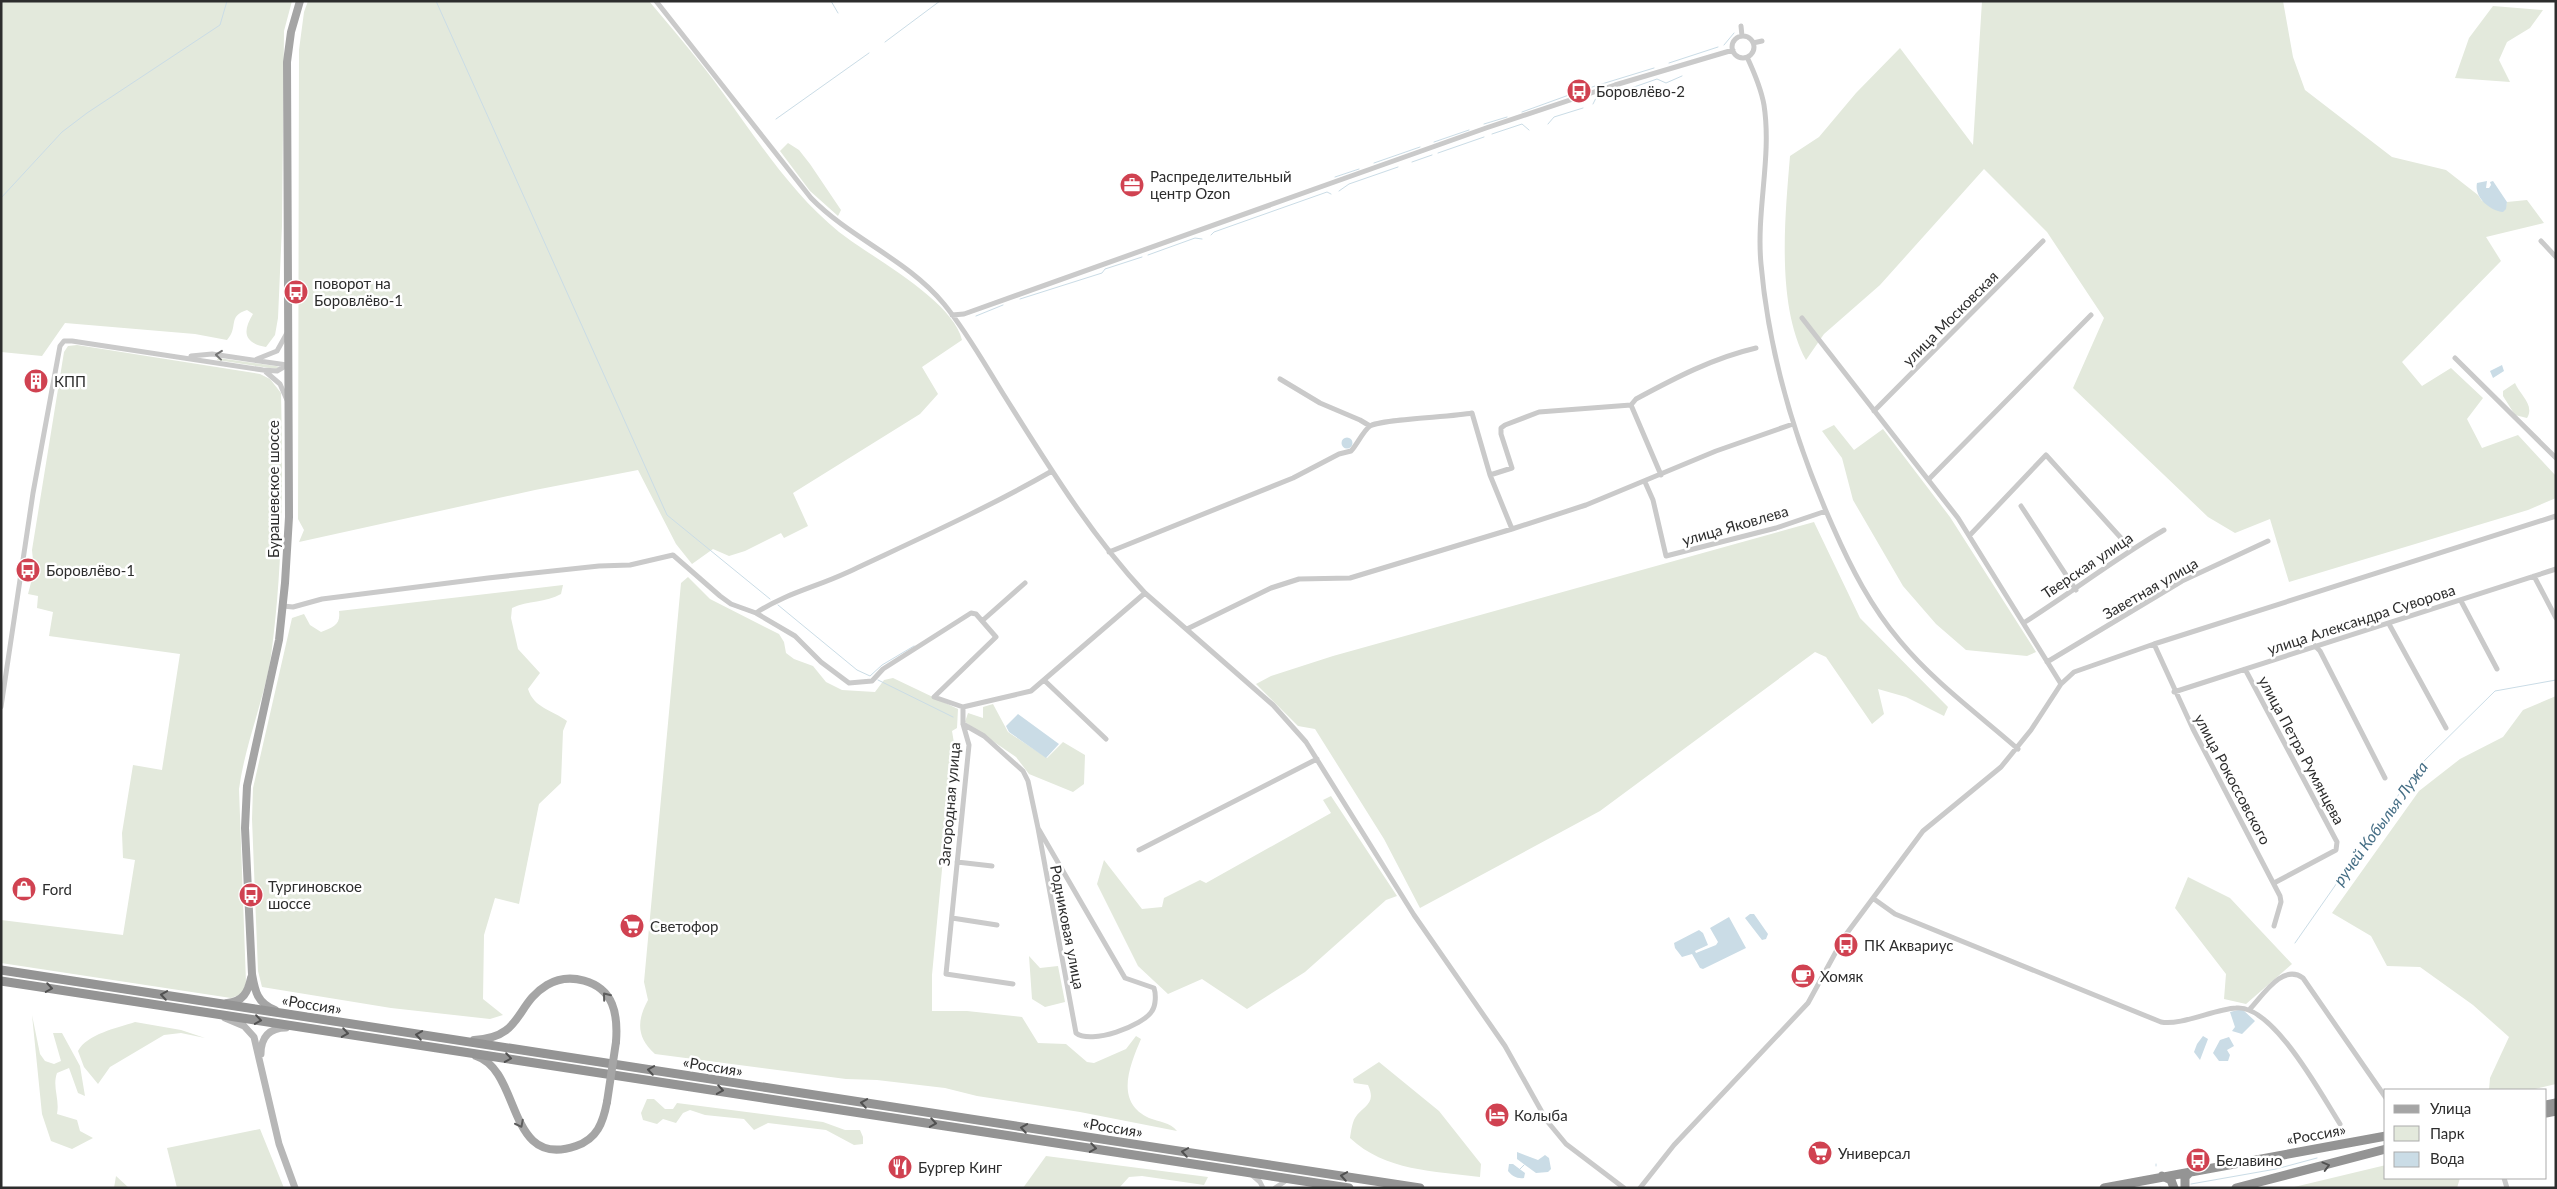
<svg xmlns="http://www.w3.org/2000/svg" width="2557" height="1189" font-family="Lato,sans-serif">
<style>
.green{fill:#e3e9dc}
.water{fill:#cadce6}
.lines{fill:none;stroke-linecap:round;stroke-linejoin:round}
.stream{stroke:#cadce6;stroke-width:1}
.street{stroke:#cacaca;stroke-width:5}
.secondary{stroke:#b7b7b7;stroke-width:7}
.primary{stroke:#a5a5a5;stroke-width:8}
.highway{stroke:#949494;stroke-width:9}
.primary-bridge{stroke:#a5a5a5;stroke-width:8}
.oneway{stroke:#747474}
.oneway2{stroke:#515151}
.oneway3{stroke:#5d5d5d}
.labels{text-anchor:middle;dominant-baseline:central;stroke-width:5;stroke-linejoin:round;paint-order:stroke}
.poi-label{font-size:15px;fill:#2d2d2d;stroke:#fff;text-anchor:start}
.street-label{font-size:15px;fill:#2d2d2d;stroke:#fff}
.water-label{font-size:16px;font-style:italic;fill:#456e85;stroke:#fff}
</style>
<rect width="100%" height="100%" fill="#fff"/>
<path class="green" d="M1,1H292L284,31L282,226L278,318L275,335L266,347C244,343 242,332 253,314L247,310C227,316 239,327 227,340L195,334L65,323L42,356L1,352Z
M308,1H649C674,31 700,61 723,93C758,141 792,194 839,232C871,257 953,300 962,340L922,367L938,394L920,414L793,493L808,526L784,538L781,533L745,551L729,556L713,549L692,564L676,544L638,470L535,490L299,542L304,530L298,519L299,50L304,12Z
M1982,1H2283L2293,57L2305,90L2392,157L2446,170L2478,195L2482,201L2506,206L2507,202L2527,200L2544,223L2486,237L2501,261L2402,362L2422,386L2451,368L2483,398L2467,419L2482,448L2518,435L2556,476V498L2528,510L2289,582L2270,519L2235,533L2208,517L2073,388L2104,318L2047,232L1984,169L1880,285L1824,334L1806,360C1776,305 1785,217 1790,156L1819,137L1856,93L1900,48L1973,145Z
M2493,6L2543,10L2530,28L2507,42L2499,60L2510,82L2455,78L2469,38Z
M788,143L799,150L810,164L841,210L838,216L810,191L780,151Z
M77,345L260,374L270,379L281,393C283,483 283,567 271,656C264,701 245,744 239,789L246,983L242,994L231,998L1,963V920L123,935L135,860L123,858L122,833L133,765L162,770L180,654L49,636L53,612L37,608L38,596L28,594L34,571L32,550L64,352L68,346Z
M218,358L276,366L279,367L276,369L217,360Z
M2515,383C2520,395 2535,405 2527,418L2515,415L2503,396V391Z
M1834,425L1854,450L1883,429L1950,517L2036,652L2027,656L1966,650L1936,624L1903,586L1853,500L1842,458L1822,431Z
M1814,522L1860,618L1948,707L1944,716L1906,697L1878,689L1884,714L1872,724L1826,657L1815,652L1600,811L1420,908L1384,839L1315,729L1298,726L1256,684L1271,676L1333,656Z
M688,577L710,599L779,634L784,642L786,653L794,659L813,666L826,682L842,690L875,692L884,680L893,678L958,709L957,728L952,731L954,743L932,975V1011H967L1022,1017L1038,1043L1066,1044L1087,1062L1094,1063L1126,1049L1136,1036L1141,1039C1130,1065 1114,1102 1149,1118C1159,1122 1170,1122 1177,1131L1080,1112L977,1096L945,1088L877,1080L846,1079L655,1054C636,1037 637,1020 648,1000L644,982L681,583Z
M563,585L561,594C546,603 528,600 512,608L511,618L518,649L540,673L528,689C534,708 552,710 567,721L563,731L561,783L539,804L519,904L495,898L484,935L483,999L503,1015L490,1019L391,1008L262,987L258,971L252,819L253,788L292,618L304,614L310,625L321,632C333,627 341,625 339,611Z
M2556,696V1084L2531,1090H2489L2490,1078L2509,1037L2473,1005L2420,967L2387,966L2371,936L2332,913L2419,791L2460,759L2503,737L2523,710Z
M993,704L1008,732L1047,758L1063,742L1085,755L1084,784L1073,792L1029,774L1016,757L965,722L968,713L983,718V707Z
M1331,796L1397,896L1386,900L1305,972L1247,1009L1202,979L1168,994L1138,966L1097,884L1104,860L1142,909L1162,907L1164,898L1200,880L1206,883L1331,813L1323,800Z
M2188,877L2230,898L2292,964L2246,1004L2224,999L2226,974L2175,908Z
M1029,956L1040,968L1058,966L1065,1002L1045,1007L1032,999Z
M32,1015L40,1054L45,1061L54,1064L61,1061L53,1033H62L80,1066L85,1096L78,1093L69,1068L57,1073C52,1087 60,1099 57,1114L77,1120L80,1131L93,1138L72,1149L51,1141L42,1114Z
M135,1022L181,1030L205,1038L181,1033L164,1035L110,1067L98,1084L84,1067L78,1051C87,1034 117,1028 135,1022Z
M1379,1062L1439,1111L1481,1164L1480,1177C1434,1171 1385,1171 1350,1138C1351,1132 1352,1123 1355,1118C1363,1105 1377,1105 1368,1085L1354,1083L1353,1079Z
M647,1099H654L665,1109H673L677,1103L823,1122L845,1130H860L863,1137V1144L854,1145L826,1130L768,1123L754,1130L744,1119L705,1115L690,1110L683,1113L676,1123L663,1119L657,1124L643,1120L641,1113Z
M260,1129L284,1188H177L167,1148Z
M1046,1156L1208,1177L1204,1185L1142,1176L1129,1177L1119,1188H1023Z
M2386,1165V1178H2460L2457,1188H2290Z
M116,1176L129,1188H114Z"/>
<path class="water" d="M2487,181L2486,188H2489L2491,185L2490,182L2493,181L2507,202L2506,209L2503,212C2489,210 2474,197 2477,183Z
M2502,365L2504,371L2493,378L2490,371Z
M1341.5 443a5.5 5.5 0 1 1 11 0a5.5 5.5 0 1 1-11 0Z
M1018,714L1059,744L1046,758L1009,732L1006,726Z
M1750,914H1754L1768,934L1766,939L1762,940L1745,918Z
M1729,917L1746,948L1703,969L1700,968L1692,954L1682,957L1675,948L1674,943L1699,930L1703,933L1708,945L1695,951L1696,953L1716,945L1718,942L1710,928Z
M2242,1009L2255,1021L2242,1034L2232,1031L2235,1027L2230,1012Z
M2203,1036L2208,1039L2200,1060L2194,1052L2197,1044Z
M2229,1037L2234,1046L2227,1050L2230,1055L2228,1061H2219L2213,1053L2220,1040Z
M1517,1152L1538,1160L1545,1155L1549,1158L1551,1169L1548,1172L1536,1173L1517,1159Z
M1509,1164H1513L1525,1173L1524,1178C1517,1179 1512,1176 1508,1171Z"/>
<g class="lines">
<path class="stream" d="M436,1L667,515L770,599
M831,1L838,13
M885,42L940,1
M1724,45L1734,33
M1669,63L1718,47
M1592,87L1654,68
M1593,104L1597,96L1611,95L1657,79L1666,83L1682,76
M1522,112L1569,95
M776,119L869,53
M1484,124L1507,117
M1548,124L1554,117L1583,108
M1492,134L1522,124L1529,130
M1434,142L1469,130
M1438,153L1484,137
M1412,162L1432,155
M1374,163L1420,147
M1335,177L1359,169
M1339,191L1349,184L1398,167
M1,198L62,132L87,113L220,25L227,1
M1211,235L1214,232L1327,192L1331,194
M1148,255L1195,238L1202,239
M1020,299L1102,273L1105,269L1142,257
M976,316L1003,305
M778,605L857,670L870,676L882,665L914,646
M878,680L953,717
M2295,943L2418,767L2495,691L2556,680
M2156,1164V1166
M1520,1169L1524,1165
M2191,1184L2276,1169L2317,1158
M2160,1187V1188"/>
<path class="street" d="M656,1L811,198C851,239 908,260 944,304C966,331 984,363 1002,392C1046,462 1089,533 1145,593L1273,705L1306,742L1414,915L1505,1046L1547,1121L1566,1144L1624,1188
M1741,26L1742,36
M1732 47a11 11 0 1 1 22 0a11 11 0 1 1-22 0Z
M1753,43L1762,41
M1747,57C1754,72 1761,88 1764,105C1772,157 1756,211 1761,264C1769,355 1796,444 1833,527C1851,568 1871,607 1900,641C1934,682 1978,714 2018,749
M2541,241L2556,257
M952,315L964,314L1486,128L1615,85L1733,50
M1802,318L1958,518L2061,684
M191,356L212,354L287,365
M2455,358L2556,458
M257,359L277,351L287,333
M266,372L280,384L287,400
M1280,379L1320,403L1360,420L1370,426
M1631,405L1661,475
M1874,411L2043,241
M1490,475L1512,468L1501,434V428L1505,425L1539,412L1631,405L1636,399C1675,378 1713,358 1756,348
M1929,479L2091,315
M1645,482L1653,500L1666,556L1776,528L1826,511
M2021,506L2076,590
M1970,535L2046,455L2131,549
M1109,552L1293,478L1339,454L1351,451C1357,445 1363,431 1370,426C1380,419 1453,417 1472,413L1490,475L1512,529L1586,505L1716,451L1793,424
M2534,576L2556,618
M2461,601L2497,669
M283,606L293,607L322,599L488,578L599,566L630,565L673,555L720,596L731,604L756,613C784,594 816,587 846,573C916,540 986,509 1052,471
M756,613L795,636L821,662L849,683L872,681L883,669L971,613L976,614L996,637L934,697L963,707
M982,621L1025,583
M2025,622C2072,592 2116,558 2164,530
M2389,624L2446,728
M1187,629L1271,588L1299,579L1350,578L1512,529
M2154,644L2193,729L2280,896L2281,902L2274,926
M2315,646L2320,651L2385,778
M2047,662L2182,581L2268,541
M2245,669L2337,842L2336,850L2274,883
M1045,681L1106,739
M2174,692L2556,569
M1,707L33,493L60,346L64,341H72L263,370L277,371L287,365
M963,724L984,736L1023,771L1028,781L1038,828L1125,978L1154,988C1156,994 1156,1005 1152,1011C1143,1026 1091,1045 1076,1033L1038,828
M1139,850L1317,759
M957,862L992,866
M1874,899L1895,914L2161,1022C2180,1026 2215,1009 2236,1008C2273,1004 2322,1096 2340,1124
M952,918L997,925
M1013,984L946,974L969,745L963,724V707L1031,691L1145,593
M2250,1009C2263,995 2283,963 2303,978L2386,1098
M1252,1175L1260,1182L1263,1188
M2504,1178L2507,1188
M1275,1188L1287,1180
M1640,1188L1674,1145L1808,1003L1844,937L1923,831L2001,767L2031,730L2061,684L2074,672L2154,644L2556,516"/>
<path class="secondary" d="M225,1018L244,1026L254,1037L279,1144L295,1188
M261,1054C261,1037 269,1028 286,1028"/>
<path class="primary" d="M227,1003C243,1002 248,992 251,978
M275,1010C257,1003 255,991 252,974L245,828L247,786L279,640L285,583L289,517L287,62L291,32L300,1
M474,1040C523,1038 515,1004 547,985C569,972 602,980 612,1004C617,1016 617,1029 616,1042
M476,1056C522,1071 506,1170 576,1146C597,1139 603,1123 607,1102"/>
<path class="highway" d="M1,970L1420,1188
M1,981L1349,1188
M2546,1105L2556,1103
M2546,1113L2556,1111
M2162,1176L2171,1180L2174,1188
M2104,1188L2386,1136
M2185,1188V1177L2191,1171
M2236,1188L2386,1149"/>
<path class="primary-bridge" d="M607,1102L616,1042"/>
</g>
<defs><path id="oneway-chevron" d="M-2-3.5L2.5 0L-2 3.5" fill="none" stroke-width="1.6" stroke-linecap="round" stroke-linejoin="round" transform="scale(1.25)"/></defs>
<use class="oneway" href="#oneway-chevron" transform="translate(219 355) rotate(-174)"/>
<g class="oneway2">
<use href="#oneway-chevron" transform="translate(49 988) rotate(9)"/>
<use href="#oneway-chevron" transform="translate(164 995) rotate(-171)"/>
<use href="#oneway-chevron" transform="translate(258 1020) rotate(8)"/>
<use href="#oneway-chevron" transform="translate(345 1033) rotate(9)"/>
<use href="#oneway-chevron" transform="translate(419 1035) rotate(-171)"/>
<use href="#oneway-chevron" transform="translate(508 1058) rotate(9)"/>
<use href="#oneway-chevron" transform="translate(651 1070) rotate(-171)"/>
<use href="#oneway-chevron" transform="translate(720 1090) rotate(9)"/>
<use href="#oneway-chevron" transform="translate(864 1103) rotate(-171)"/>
<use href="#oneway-chevron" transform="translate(933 1123) rotate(9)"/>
<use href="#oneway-chevron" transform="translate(1024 1128) rotate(-171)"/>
<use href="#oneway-chevron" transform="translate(1093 1148) rotate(9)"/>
<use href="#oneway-chevron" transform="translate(1185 1152) rotate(-171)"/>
<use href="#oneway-chevron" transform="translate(2326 1166) rotate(-15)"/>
<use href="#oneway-chevron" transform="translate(1344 1176) rotate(-171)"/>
</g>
<g class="oneway3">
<use href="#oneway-chevron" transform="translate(606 996) rotate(-129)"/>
<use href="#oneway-chevron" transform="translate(520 1124) rotate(63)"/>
</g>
<defs>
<symbol id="bus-disc" viewBox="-11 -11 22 22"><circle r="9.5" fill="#d04251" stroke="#fff"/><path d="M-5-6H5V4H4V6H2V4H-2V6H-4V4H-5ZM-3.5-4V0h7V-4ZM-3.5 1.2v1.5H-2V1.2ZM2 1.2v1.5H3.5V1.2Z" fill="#fff"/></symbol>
<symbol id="office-disc" viewBox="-11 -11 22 22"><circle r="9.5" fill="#d04251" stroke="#fff"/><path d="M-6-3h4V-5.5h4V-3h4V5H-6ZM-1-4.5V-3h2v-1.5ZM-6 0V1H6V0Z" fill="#fff"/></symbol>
<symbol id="building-disc" viewBox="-11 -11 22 22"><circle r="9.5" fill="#d04251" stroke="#fff"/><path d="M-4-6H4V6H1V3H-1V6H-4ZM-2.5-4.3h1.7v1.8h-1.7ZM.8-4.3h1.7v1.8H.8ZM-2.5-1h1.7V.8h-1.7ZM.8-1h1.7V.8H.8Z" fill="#fff"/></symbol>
<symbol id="shop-disc" viewBox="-11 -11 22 22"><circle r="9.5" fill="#d04251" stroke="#fff"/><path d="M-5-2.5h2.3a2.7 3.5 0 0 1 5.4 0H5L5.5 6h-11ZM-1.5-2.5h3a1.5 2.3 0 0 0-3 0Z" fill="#fff"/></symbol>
<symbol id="supermarket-disc" viewBox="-11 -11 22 22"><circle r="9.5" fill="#d04251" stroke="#fff"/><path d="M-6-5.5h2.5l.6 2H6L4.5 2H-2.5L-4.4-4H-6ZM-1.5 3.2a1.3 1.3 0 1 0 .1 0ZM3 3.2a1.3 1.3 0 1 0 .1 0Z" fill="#fff"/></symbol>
<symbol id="cafe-disc" viewBox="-11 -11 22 22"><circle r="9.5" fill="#d04251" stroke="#fff"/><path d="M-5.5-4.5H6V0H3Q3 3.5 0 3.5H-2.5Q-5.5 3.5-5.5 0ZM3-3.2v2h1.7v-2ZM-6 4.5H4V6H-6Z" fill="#fff"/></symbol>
<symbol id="hotel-disc" viewBox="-11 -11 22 22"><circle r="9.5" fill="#d04251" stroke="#fff"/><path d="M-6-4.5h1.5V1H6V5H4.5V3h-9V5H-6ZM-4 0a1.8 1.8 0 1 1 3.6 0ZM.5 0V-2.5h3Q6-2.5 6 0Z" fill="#fff"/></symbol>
<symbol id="restaurant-disc" viewBox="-11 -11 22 22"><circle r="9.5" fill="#d04251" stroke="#fff"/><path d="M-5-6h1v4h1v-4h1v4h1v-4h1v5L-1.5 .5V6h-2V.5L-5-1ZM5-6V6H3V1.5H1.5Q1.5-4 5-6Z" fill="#fff"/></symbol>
</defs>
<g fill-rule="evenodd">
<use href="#bus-disc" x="1565" y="77" width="28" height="28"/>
<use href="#office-disc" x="1118" y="171" width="28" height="28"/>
<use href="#bus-disc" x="282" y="278" width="28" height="28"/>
<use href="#building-disc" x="22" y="367" width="28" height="28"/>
<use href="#bus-disc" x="14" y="556" width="28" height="28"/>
<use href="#shop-disc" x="10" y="875" width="28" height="28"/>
<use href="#bus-disc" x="237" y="881" width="28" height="28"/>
<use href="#supermarket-disc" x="618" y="912" width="28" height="28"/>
<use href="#bus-disc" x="1832" y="931" width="28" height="28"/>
<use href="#cafe-disc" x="1789" y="962" width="28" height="28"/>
<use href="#hotel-disc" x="1483" y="1101" width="28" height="28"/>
<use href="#supermarket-disc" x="1806" y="1139" width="28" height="28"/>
<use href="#bus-disc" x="2184" y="1146" width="28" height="28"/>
<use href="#restaurant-disc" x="886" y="1153" width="28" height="28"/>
</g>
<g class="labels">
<g class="poi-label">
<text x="1596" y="91">Боровлёво-2</text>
<text x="1150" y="176">Распределительный<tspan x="1150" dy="17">центр Ozon</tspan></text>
<text x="314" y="283">поворот на<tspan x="314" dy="17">Боровлёво-1</tspan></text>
<text x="54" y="381">КПП</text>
<text x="46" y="570">Боровлёво-1</text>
<text x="268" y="886">Тургиновское<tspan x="268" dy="17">шоссе</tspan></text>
<text x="42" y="889">Ford</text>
<text x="650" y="926">Светофор</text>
<text x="1864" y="945">ПК Аквариус</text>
<text x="1820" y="976">Хомяк</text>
<text x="1514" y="1115">Колыба</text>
<text x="1838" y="1153">Универсал</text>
<text x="2216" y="1160">Белавино</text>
<text x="918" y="1167">Бургер Кинг</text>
</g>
<g class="street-label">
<text transform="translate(1950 318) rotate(-45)">улица Московская</text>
<text transform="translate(273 489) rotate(-90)">Бурашевское шоссе</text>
<text transform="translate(1735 525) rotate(-16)">улица Яковлева</text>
<text transform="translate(2087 565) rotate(-34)">Тверская улица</text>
<text transform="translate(2150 588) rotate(-30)">Заветная улица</text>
<text transform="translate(2361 619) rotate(-18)">улица Александра Суворова</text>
<text transform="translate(2302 750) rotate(62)">улица Петра Румянцева</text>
<text transform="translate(2233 779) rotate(62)">улица Рокоссовского</text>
<text transform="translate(949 804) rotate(-85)">Загородная улица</text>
<text transform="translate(1068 927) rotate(79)">Родниковая улица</text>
<text transform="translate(312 1004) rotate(9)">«Россия»</text>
<text transform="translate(713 1066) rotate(9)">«Россия»</text>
<text transform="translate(1113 1127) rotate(9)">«Россия»</text>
<text transform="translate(2316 1134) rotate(-10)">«Россия»</text>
</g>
<g class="water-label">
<text transform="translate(2380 823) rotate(-54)">ручей Кобылья Лужа</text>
</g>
</g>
<rect width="2557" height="1189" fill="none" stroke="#2d2d2d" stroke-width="5"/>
<rect x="2384" y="1089" width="162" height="90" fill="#ffffff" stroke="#ababab"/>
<rect x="2394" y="1105" width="25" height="8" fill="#a5a5a5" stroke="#ababab"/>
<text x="2430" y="1114" font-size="15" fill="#2d2d2d">Улица</text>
<rect x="2394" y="1126" width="25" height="15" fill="#e3e9dc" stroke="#ababab"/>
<text x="2430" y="1139" font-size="15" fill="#2d2d2d">Парк</text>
<rect x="2394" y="1152" width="25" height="15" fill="#cadce6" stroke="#ababab"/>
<text x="2430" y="1164" font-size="15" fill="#2d2d2d">Вода</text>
</svg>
